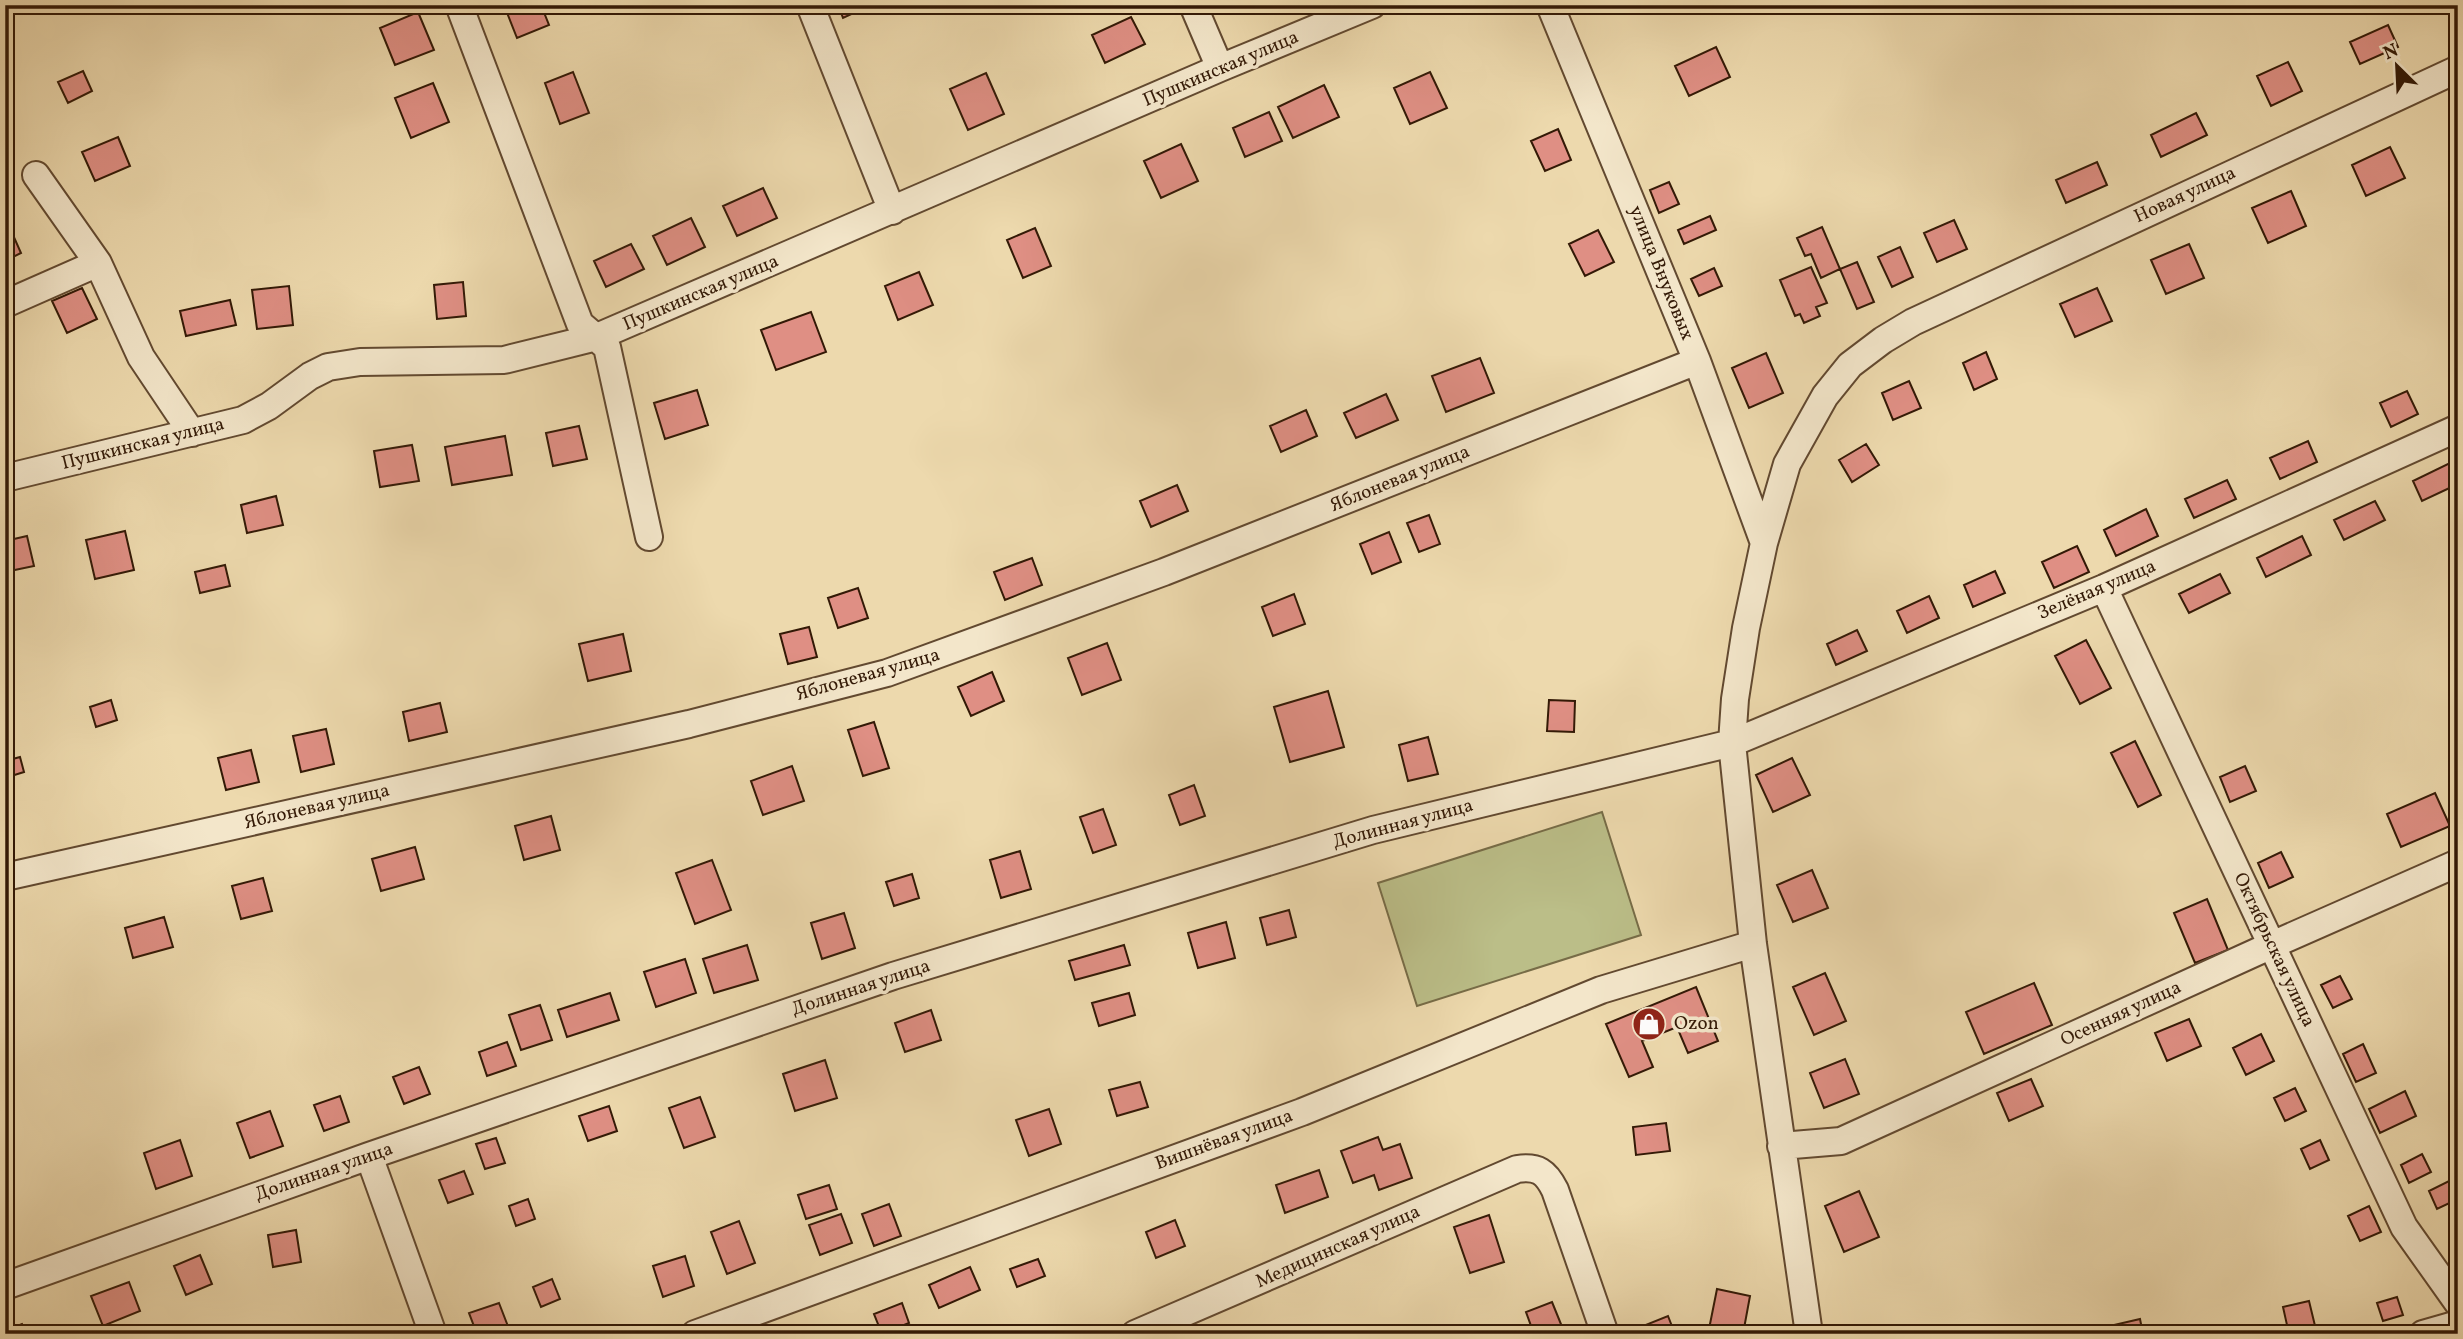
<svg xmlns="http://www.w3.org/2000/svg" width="2463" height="1339" font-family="Vollkorn,serif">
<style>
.green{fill:#bbbe88;stroke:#776c47;stroke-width:2}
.building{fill:#df8f84;stroke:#331906;stroke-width:2}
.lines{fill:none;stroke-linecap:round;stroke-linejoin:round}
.minor-casing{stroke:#624930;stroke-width:30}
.minor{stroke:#f3e6ca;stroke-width:26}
.labels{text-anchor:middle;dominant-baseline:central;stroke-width:7;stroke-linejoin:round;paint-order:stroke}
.street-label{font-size:19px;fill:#331906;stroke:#f3e6ca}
.poi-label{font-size:19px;fill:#331906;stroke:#f3e6ca;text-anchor:start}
</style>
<rect width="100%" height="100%" fill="#edd9ad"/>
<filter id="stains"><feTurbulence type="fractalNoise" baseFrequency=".00286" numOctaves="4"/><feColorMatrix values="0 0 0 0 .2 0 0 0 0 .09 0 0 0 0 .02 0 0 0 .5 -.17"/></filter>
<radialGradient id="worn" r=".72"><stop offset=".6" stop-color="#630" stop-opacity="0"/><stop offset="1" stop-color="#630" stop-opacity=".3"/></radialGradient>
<path class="green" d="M1602,812L1641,935L1417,1006L1378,883Z"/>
<path class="building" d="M504,5H541L549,25L517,38Z
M838,5H871L843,18Z
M418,12L434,50L395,65L380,28Z
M1131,17L1145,44L1105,63L1092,35Z
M2388,25L2398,47L2360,64L2350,42Z
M1716,47L1730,77L1689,96L1675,66Z
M2288,62L2302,91L2271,106L2257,76Z
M83,71L92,91L68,103L58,82Z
M573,72L589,113L560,124L545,83Z
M1430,72L1447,108L1410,124L1394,88Z
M986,73L1004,114L968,130L950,89Z
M433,83L449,122L411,138L395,98Z
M1324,85L1339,117L1293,138L1278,107Z
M1269,112L1282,141L1245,157L1233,128Z
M2196,113L2207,135L2161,157L2151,135Z
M2458,114V133L2450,117Z
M1558,129L1571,160L1545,171L1531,141Z
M118,137L130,166L95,181L82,152Z
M1181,144L1198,181L1161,198L1144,161Z
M2390,147L2405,178L2366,196L2352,165Z
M2097,162L2107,185L2066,203L2056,180Z
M1669,182L1679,204L1659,213L1650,190Z
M763,188L777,218L737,236L723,206Z
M2291,191L2306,226L2268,243L2252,208Z
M1710,216L1716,230L1684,244L1678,230Z
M691,218L705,247L667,265L653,236Z
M1954,220L1967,249L1937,262L1924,233Z
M9,226L21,253L5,261V228Z
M1822,227L1840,269L1821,278L1811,254L1805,256L1797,238Z
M1035,228L1051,266L1023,278L1007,240Z
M1598,230L1614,262L1585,276L1569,244Z
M631,244L644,269L606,287L594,261Z
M2189,244L2204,278L2166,294L2151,260Z
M1900,247L1913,277L1892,287L1878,257Z
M1857,262L1874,302L1857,309L1840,269Z
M1811,267L1827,303L1816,307L1820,316L1804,323L1800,314L1795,316L1780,280Z
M1714,268L1722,286L1699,296L1691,279Z
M919,272L933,305L898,320L885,286Z
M463,282L466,316L437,319L434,285Z
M289,286L293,325L257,329L252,290Z
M82,288L97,319L67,333L52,301Z
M2097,288L2112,321L2075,337L2060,304Z
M230,300L236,325L186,336L180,311Z
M811,312L826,352L776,370L761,330Z
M1986,352L1997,379L1974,390L1963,363Z
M1766,353L1783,393L1749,408L1732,368Z
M1480,358L1494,393L1446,412L1432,376Z
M1909,381L1921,408L1893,420L1882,393Z
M697,390L708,425L665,439L654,403Z
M2407,391L2418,414L2391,427L2380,403Z
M1386,394L1398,420L1356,438L1344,413Z
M1306,410L1317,436L1281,452L1270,426Z
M579,426L587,459L553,466L546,433Z
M505,436L512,475L452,485L445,447Z
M2308,441L2317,462L2280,479L2270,458Z
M1866,444L1879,465L1852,482L1839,460Z
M412,445L419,481L380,487L374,451Z
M2454,461L2458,469V484L2422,501L2413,481Z
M2227,480L2236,499L2194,518L2185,499Z
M1177,485L1188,511L1151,527L1140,501Z
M276,496L283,525L247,533L241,505Z
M2375,501L2385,520L2344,540L2334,520Z
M2146,509L2158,536L2116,556L2104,530Z
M1429,515L1440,544L1419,552L1407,523Z
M125,531L134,570L95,579L86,540Z
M1389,532L1401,562L1372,574L1360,544Z
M27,536L34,566L5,572V541Z
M2302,536L2311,555L2266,577L2257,558Z
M2077,546L2089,572L2054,588L2042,562Z
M1032,558L1042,585L1005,600L994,572Z
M225,565L230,586L200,593L195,572Z
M1995,571L2005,593L1973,607L1964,585Z
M2220,574L2230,593L2189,613L2179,594Z
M858,588L868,618L838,628L828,598Z
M1294,594L1305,624L1273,636L1262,607Z
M1929,596L1939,618L1907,633L1897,611Z
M809,627L817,657L788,664L780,634Z
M1857,630L1867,651L1836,665L1827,644Z
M623,634L631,671L588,681L579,644Z
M2086,640L2111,688L2080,704L2055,656Z
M1107,643L1121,680L1082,695L1068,658Z
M992,672L1004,701L971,716L958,687Z
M1328,691L1344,747L1290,762L1274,707Z
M111,700L117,720L96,727L90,707Z
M1549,700L1575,701L1574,732L1547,731Z
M440,703L447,732L409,741L403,712Z
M874,722L889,768L863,776L848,730Z
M326,729L334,764L301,772L293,736Z
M1428,737L1438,774L1408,781L1399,745Z
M2135,741L2161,795L2138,807L2111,753Z
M251,750L259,782L226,790L218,758Z
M20,757L24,772L5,778V761Z
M1792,758L1810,795L1773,812L1756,775Z
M792,766L804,801L763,815L751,781Z
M2245,766L2256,791L2230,802L2220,777Z
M1194,785L1205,816L1180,825L1169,795Z
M2435,793L2450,826L2401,847L2387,814Z
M1103,809L1116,845L1093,853L1080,817Z
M551,816L560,850L524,860L515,826Z
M415,847L424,879L381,891L372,859Z
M1020,851L1031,889L1001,898L990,860Z
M2281,852L2293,877L2269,888L2258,863Z
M712,860L731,910L695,924L676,873Z
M1812,870L1828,908L1793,922L1777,885Z
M912,874L919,898L894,906L886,882Z
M263,878L272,911L241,919L232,886Z
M2207,899L2228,950L2195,963L2174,913Z
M1289,910L1296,937L1267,945L1260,918Z
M844,913L855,948L822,959L811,923Z
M164,917L173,947L133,958L125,928Z
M1226,922L1235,958L1198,968L1188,933Z
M747,945L758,980L714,993L703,959Z
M1124,945L1130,965L1075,980L1069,961Z
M685,959L696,993L656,1007L644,972Z
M1825,973L1846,1021L1814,1035L1793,987Z
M2340,976L2352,999L2333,1008L2321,985Z
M2034,983L2052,1025L1984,1054L1966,1012Z
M1696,987L1718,1041L1688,1053L1677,1027L1642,1041L1653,1067L1629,1077L1606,1024Z
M610,993L619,1020L567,1037L558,1010Z
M1129,993L1135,1015L1099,1026L1092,1003Z
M540,1005L552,1040L521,1050L509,1015Z
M931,1010L941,1040L905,1052L895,1023Z
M2189,1019L2201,1046L2167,1061L2155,1033Z
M2261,1034L2274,1061L2246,1075L2233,1048Z
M507,1042L516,1066L487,1076L479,1052Z
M2363,1044L2376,1073L2356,1082L2343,1054Z
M1845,1059L1859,1094L1824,1108L1810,1073Z
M825,1060L837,1098L795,1111L783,1074Z
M419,1067L430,1094L404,1104L393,1077Z
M2031,1079L2043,1106L2009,1121L1997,1093Z
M1140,1082L1148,1107L1117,1116L1109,1090Z
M2295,1088L2306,1111L2285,1121L2274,1098Z
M2405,1091L2416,1116L2380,1133L2369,1109Z
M340,1096L349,1122L324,1131L314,1105Z
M700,1097L715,1137L684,1148L669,1108Z
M609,1106L617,1131L588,1141L579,1116Z
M1049,1109L1061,1144L1029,1156L1016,1120Z
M270,1111L283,1146L250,1158L237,1123Z
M1666,1123L1670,1151L1636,1155L1633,1127Z
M1378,1137L1383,1150L1400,1144L1412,1178L1379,1190L1374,1175L1353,1183L1341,1151Z
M496,1138L505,1163L485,1169L476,1144Z
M180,1140L192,1176L156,1189L144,1153Z
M2320,1140L2329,1160L2310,1169L2301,1149Z
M2422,1154L2431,1172L2409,1183L2401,1165Z
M1319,1170L1328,1197L1285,1213L1276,1185Z
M464,1171L473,1194L448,1203L439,1180Z
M2449,1181L2458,1199L2437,1209L2429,1191Z
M829,1185L837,1209L806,1219L798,1195Z
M1859,1191L1879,1237L1844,1252L1825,1206Z
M528,1199L535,1219L516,1226L509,1206Z
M889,1204L901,1236L874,1246L862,1214Z
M2369,1206L2381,1232L2360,1241L2348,1216Z
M841,1214L852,1243L820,1255L809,1225Z
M1489,1215L1504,1262L1470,1273L1454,1227Z
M1175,1220L1185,1246L1156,1258L1146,1232Z
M739,1221L755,1263L727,1274L711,1232Z
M296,1230L301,1262L273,1267L268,1235Z
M200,1255L212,1284L186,1295L174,1266Z
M685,1256L694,1286L663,1297L653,1266Z
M1038,1259L1045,1276L1017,1287L1010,1269Z
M970,1267L980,1290L939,1308L929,1285Z
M552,1279L560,1299L541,1307L533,1287Z
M129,1282L140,1311L103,1326L91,1296Z
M1717,1289L1750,1296L1743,1334H1708Z
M2397,1297L2403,1315L2383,1321L2377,1303Z
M2309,1301L2317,1334H2289L2283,1307Z
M1552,1302L1565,1334H1534L1526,1312Z
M499,1303L511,1334H477L469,1313Z
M902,1303L909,1323L882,1334L874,1314Z
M1668,1316L1675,1334H1634L1633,1330Z
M2140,1319L2143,1334H2116L2114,1325Z
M22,1324L27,1334H5V1331Z"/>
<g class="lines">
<defs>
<path id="minor" d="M459,5L580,324L607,347L649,537
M810,5L892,211
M1193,5L1220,68
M1550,5L1697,361L1764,543
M36,175L98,263L141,357L192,433
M5,304L98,263
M5,478L243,420L269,406L310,376L328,367L360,362L504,360L597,337L1220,68L1372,5
M2104,588L2404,1227L2458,1303
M5,877L689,724L887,673L1164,572L1697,361
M1781,1146L1841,1141L2272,945L2458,863
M369,1156L433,1334
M5,1286L369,1156L893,976L1373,830L1732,743L2104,588L2458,428
M695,1334L1302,1112L1601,990L1753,944
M1135,1334L1517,1169C1538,1166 1546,1172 1555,1190L1605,1334
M1809,1334L1753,944L1732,743L1735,699L1746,628L1764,543L1787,464L1825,396L1850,365L1883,340L1913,322L2458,69
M2423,1334L2458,1324"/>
</defs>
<use href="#minor" class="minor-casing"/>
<use href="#minor" class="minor"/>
</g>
<defs>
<symbol id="shop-disc" viewBox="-11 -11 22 22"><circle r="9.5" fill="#8f2418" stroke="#f3e6ca"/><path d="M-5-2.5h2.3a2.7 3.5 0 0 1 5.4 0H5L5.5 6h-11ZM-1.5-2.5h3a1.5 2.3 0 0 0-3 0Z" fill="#fff"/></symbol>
</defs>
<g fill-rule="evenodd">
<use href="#shop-disc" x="1630" y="1005" width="38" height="38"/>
</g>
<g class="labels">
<g class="street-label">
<text transform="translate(1221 69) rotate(-23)">Пушкинская улица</text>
<text transform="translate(2185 195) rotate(-25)">Новая улица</text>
<text transform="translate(1661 273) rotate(68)">улица Внуковых</text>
<text transform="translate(701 293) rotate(-23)">Пушкинская улица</text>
<text transform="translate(143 444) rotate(-14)">Пушкинская улица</text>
<text transform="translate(1400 479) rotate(-22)">Яблоневая улица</text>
<text transform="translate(2097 590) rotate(-23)">Зелёная улица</text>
<text transform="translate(868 675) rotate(-16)">Яблоневая улица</text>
<text transform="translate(317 807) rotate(-13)">Яблоневая улица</text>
<text transform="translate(1403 824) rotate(-15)">Долинная улица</text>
<text transform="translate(2274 950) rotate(65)">Октябрьская улица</text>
<text transform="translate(861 988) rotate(-18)">Долинная улица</text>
<text transform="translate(2121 1014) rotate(-25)">Осенняя улица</text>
<text transform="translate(1224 1140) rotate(-20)">Вишнёвая улица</text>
<text transform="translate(324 1172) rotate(-19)">Долинная улица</text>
<text transform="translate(1338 1247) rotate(-24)">Медицинская улица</text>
</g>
<g class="poi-label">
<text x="1674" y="1024">Ozon</text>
</g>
</g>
<rect width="2463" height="1339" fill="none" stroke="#edd9ad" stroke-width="28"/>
<rect x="7" y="7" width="2449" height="1325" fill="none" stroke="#331906" stroke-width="3.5"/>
<rect x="14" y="14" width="2435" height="1311" fill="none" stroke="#331906" stroke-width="2"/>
<g transform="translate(2397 66) rotate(336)" stroke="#f3e6ca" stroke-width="5" paint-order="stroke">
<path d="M0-5L12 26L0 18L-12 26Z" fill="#331906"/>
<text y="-10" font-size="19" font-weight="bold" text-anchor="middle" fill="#331906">N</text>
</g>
<rect width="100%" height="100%" filter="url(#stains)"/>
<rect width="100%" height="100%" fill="url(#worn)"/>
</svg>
